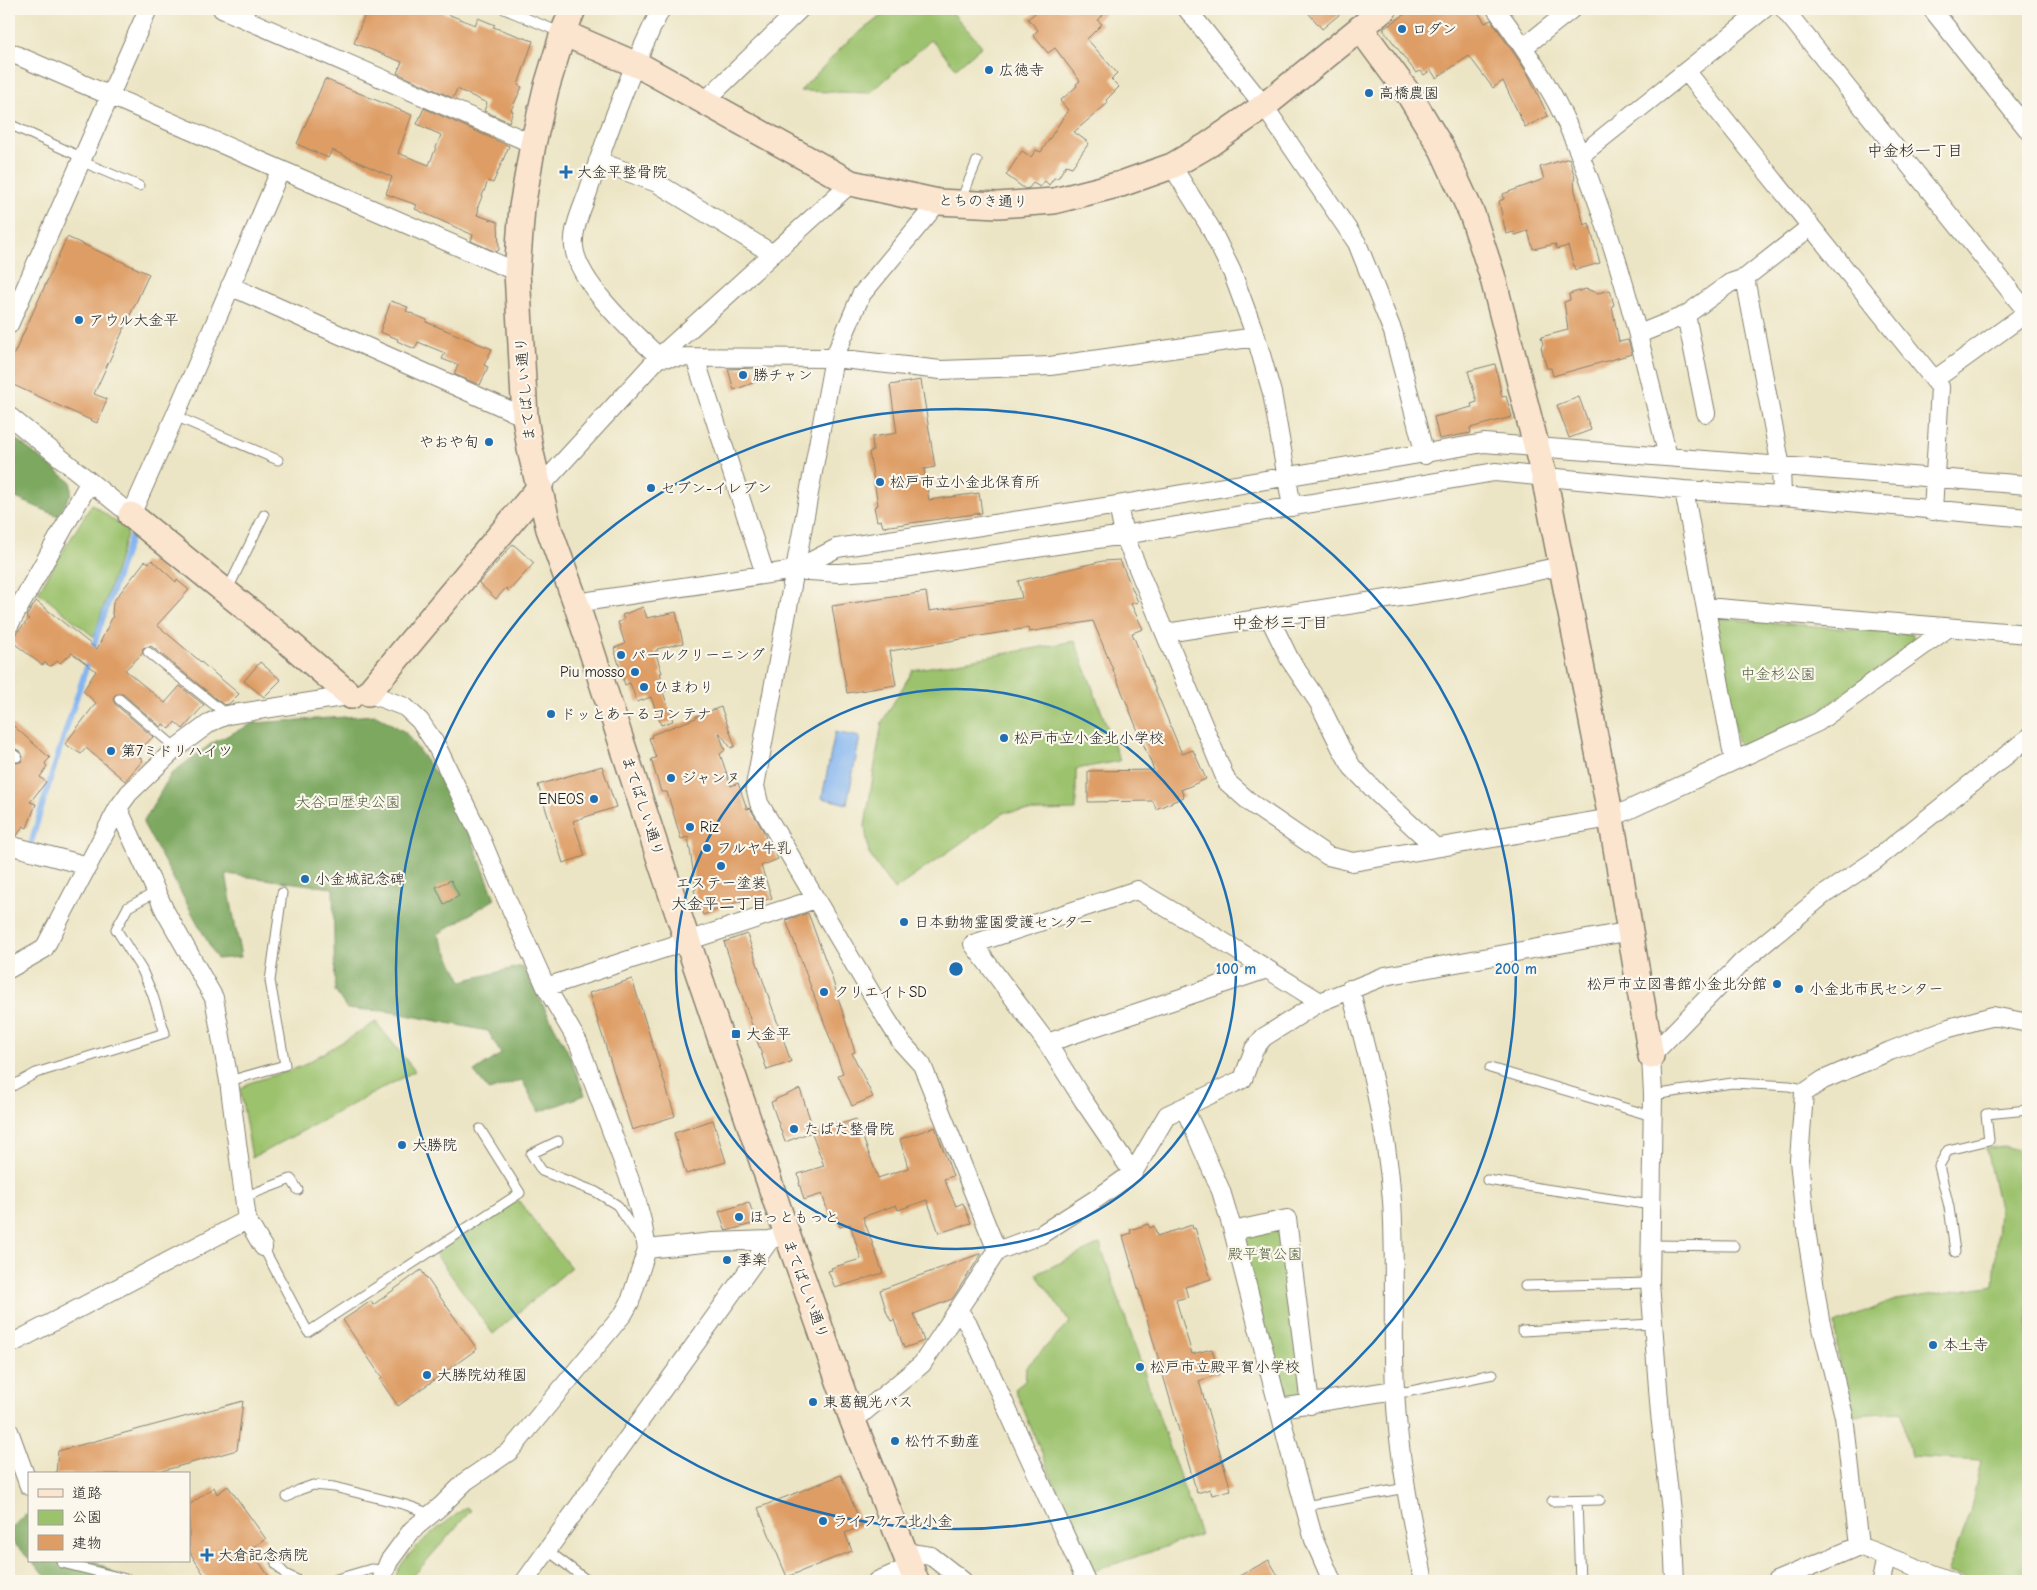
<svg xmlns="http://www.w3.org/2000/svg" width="2037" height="1590" font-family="'Comic Neue','Klee One',sans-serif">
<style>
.green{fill:#9cc26d;stroke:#5c6f44}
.forest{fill:#7da860;stroke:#4c623e}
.water{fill:#84b5f0;stroke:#506886}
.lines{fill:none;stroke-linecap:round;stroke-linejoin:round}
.stream{stroke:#84b5f0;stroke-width:5.5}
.building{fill:#de9d65}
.lane-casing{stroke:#848070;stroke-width:11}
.street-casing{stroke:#848070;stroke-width:20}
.secondary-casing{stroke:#848070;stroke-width:28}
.lane{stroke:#fff;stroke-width:9}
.street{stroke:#fff;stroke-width:18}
.secondary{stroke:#fce5cf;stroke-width:25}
.ring{fill:none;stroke:#1f6fb2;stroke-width:2.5}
.poi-dot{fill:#1f6fb2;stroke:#fbf7ec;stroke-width:2}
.labels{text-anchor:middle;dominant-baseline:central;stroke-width:4.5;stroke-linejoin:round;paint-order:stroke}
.poi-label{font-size:15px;fill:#1c1c1c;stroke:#fbf7ec;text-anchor:start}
.street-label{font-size:15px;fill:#1c1c1c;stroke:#fbf7ec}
.park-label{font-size:15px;fill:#4f5e3c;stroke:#fbf7ec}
.neighbourhood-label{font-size:16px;fill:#1c1c1c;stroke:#fbf7ec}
.centre{fill:#1f6fb2;stroke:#fbf7ec;stroke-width:2.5}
.ring-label{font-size:15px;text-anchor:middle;font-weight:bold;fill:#1f6fb2;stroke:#fbf7ec;stroke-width:4.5;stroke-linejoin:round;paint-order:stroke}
</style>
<rect width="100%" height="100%" fill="#fbf7ec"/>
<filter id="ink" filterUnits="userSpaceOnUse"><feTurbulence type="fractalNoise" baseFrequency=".02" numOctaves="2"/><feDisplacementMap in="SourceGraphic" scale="10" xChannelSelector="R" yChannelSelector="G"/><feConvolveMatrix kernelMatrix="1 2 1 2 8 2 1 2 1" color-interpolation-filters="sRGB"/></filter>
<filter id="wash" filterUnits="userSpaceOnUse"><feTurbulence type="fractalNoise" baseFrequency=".0096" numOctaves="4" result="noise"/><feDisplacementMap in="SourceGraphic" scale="20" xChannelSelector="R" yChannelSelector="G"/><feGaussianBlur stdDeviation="1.12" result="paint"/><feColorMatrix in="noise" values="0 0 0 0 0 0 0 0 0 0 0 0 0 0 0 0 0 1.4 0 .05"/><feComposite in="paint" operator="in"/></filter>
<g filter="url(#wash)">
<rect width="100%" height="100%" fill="#ece5c5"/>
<path class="green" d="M890,9H949L982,46L956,68L931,40L870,93L800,91L847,42Z
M92,504L128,531L94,637L38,592Z
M1716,618L1912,634L1915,643L1817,713L1746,748L1737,742Z
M1075,641L1120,761L1076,769V810L1005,812L894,890L869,854L865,826L882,722L913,670Z
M376,1022L415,1071L252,1158L240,1089L249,1083L300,1067Z
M2003,1146L2028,1152V1581H1975L1947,1573L1970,1512L1981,1461L1910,1457L1902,1412L1852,1415L1839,1366L1835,1324L1895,1300L1994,1285L1999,1208L1986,1149Z
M518,1200L571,1268L493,1334L435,1253Z
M1278,1228L1291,1286L1303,1392L1294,1399L1285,1400L1241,1238Z
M1100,1244L1200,1535L1091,1572L1015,1389L1025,1381L1026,1367L1070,1322L1036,1274Z
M466,1507L471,1510L409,1581H395C397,1555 446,1523 466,1507Z"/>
<path class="forest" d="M9,434L71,482V493L58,516L9,495Z
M376,715L405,732L445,786L470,835L495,899L438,934L462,981L522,966L567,1050L585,1095L539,1112L522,1080L489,1091L474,1072L501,1054L488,1031L386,1011L347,1009L335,991L333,888L226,874L241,957L217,959L143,823L171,774L212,743L254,723Z
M25,1514L29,1516V1559L9,1538V1531Z
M31,1561H96L125,1581H52Z"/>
<path class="water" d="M835,732L860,737L847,804L822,798Z"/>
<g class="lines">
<path class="stream" d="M31,844C62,736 98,631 135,525"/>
</g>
<g id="blocks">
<path class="building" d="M367,9H435L475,25L478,18L495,25L493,27L533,41L518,85L522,87L511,110L513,111L509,122L484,111L487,103L457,89L453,98L397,73L402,62L354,43Z
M1040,9H1110L1097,20L1102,24L1087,39L1117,73L1111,79L1119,87L1106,100L1108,103L1074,132L1089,143L1072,167L1066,165L1058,178H1054L1049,185L1045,181L1040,187L1033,183L1029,188L1025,189L1006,175L1022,151L1031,157L1036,150L1041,152L1068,110L1060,101L1077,86L1076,84L1080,81L1055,48L1048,53L1033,35L1038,30L1028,19Z
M1305,9H1346L1322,29Z
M1413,9H1476L1485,23L1491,20L1528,74L1548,116L1525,127L1503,81L1493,88L1469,56L1436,78L1431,70L1424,75L1421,71L1416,73L1383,29Z
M325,79L412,115L398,153L429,165L441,135L417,124L424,108L509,146L493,183L488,181L477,209H479L477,215L498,222L499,250L496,252L471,241L473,235L415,209L417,205L386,194L392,177L332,150L328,158L297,144Z
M1569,158L1575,178L1574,179L1575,191L1584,225L1589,223L1600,263L1575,270L1568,246L1557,249L1555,244L1533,249L1528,231L1515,235L1514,232L1506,234L1499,201L1504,199L1503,194L1544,179L1540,167Z
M67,237L149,274L94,394L107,399L97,423L9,383V365Z
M1586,289L1598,293L1610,290L1614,305L1612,306L1619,342L1628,340L1632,354L1553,376L1551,368H1547L1544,359L1541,347L1543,344L1541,337L1568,330L1564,302L1570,300L1569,294Z
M391,301L408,307L406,311L427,320L426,322L492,349L484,365L488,367L480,385L454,374L458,365L442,359L445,353L418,342L415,349L397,341L398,339L380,332Z
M1495,364L1502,397L1506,396L1512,417L1470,428L1471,433L1439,439L1434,417L1472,407L1471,404L1477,402L1468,371Z
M754,368L758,381L734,390L728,369Z
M921,380L935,467L924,469L929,500L979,493L982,513L883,527L881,520L877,521L874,507L878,505L869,452L873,451L872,437L897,433L890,385Z
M1579,397L1591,430L1569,438L1557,405Z
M513,544L534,563L509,591L506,588L496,599L479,583Z
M152,560L176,582L177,580L189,590L157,625L239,694L229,704L224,705L151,646L143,648L142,654L125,670L165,703L180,686L204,705L183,729L175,722L170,729L163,724L161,727L123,694L115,695L113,698L115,704L153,737L135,754L143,760L125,781L86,748L81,754L65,744L96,703L83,691L96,671L72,653L60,663L58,661L50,666L45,663L42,665L10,640L29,619L26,617L36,601L97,649L113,616L112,615L113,602L145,561L149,563Z
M1120,560L1138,602L1131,604L1143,629L1132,633L1182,754L1193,750L1206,779L1181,790L1184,797L1156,809L1153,801L1088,802V771L1154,770L1093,621L1029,632L1028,628L890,651L896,685L847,693L832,606L926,592L929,611L1022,598L1018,581L1103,561Z
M643,607L647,618L676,612L683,643L657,649L658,651H655L662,673H660L666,691L663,692L673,721L661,725L651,697L637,702L630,683L625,685L614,648L625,644L618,622L624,620L622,615Z
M260,662L281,680L264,697L244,681Z
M721,707L735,746L731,748L720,733H719L725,750L720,754L731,786L738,783L747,809L750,808L764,832L767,843L770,842L778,859L761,866L772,898L756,903L754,896L703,915L694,890L696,889L688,837L681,839L667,792H661L651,759L656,758L649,738L652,737L651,735L696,718V716Z
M9,722L50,758L45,763L47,767L40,777L46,782L30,802L36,804L27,828L23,826L17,836L9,835V823L13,811L9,809V759L17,763L22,761L23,757L21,752L9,745Z
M602,766L616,807L573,821L585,856L563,863L538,785Z
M451,880L459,896L444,904L436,887Z
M808,913L831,975L855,1052L852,1053L873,1097L852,1106L838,1075L843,1073L786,920Z
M747,934L791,1062L767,1070L724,942Z
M632,979L675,1116L632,1130L589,993Z
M800,1089L814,1131L785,1142L771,1102L776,1100V1099Z
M856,1119L878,1178L908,1168L900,1139L935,1127L953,1176L944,1179L956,1206L963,1203L971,1223L939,1233L927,1200L898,1210L896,1205L863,1217L883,1273L835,1288L828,1271L832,1270L831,1268L861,1259L850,1224L840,1227L835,1213L829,1215L822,1194L804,1200L799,1183H800L798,1174L824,1166L812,1133Z
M713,1120L726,1162L686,1174L674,1133Z
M749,1202L756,1223L726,1231L719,1212Z
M1148,1224L1150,1228L1154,1226L1157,1236L1192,1225L1193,1229L1195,1228L1211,1279L1185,1287L1188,1297L1176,1300L1192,1354L1212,1349L1219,1374L1199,1381L1231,1490L1212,1495L1210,1489L1197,1493L1123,1236L1131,1233L1130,1230Z
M982,1253L952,1299L914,1314L924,1341L904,1348L894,1320L891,1321L887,1313L880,1290Z
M421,1270L477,1349L398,1406L380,1380L382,1378L343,1320L371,1301L373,1305Z
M243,1401L237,1450L151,1474H56L58,1451Z
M841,1475L862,1526L845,1533L852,1551L787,1577L758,1508Z
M228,1486L266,1539L250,1549L272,1581H223L218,1575L208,1581L189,1551V1505L214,1487L217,1494Z
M1269,1560L1281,1581H1230Z"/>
</g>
</g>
<g filter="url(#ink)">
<use href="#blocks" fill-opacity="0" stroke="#848070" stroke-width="1"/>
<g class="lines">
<defs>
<path id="lane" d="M504,9L562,33
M9,124L83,158
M81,161L139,186
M961,200L977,161
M175,416L278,460
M227,591L264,515
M148,652L227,715
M119,699L176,748
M9,751L17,757
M1490,1068L1652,1116
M229,1081L285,1065L270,981L282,893
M9,1088L36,1073L165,1033L152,993L142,970L116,929L128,907L156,892
M1653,1095L1732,1083L1789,1086L1808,1090
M558,1141L531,1154L542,1171L596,1192L617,1205L641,1240
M1487,1180L1651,1205
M244,1197L291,1179L298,1190
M1652,1245L1734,1246
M263,1247L308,1332L520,1193L480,1129
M1955,1252L1949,1207L1939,1166L1948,1150L1989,1140L1986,1114L2028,1110
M1525,1286L1650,1283
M1522,1331L1652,1324
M1395,1390L1406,1392L1493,1374
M287,1497L299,1490L313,1485L334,1487L406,1505L431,1514
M1552,1501L1600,1500
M1577,1501L1580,1581
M1305,1506L1406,1488
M547,1550L588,1581
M61,1561L62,1563L134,1581
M276,1564L285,1574L299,1581
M330,1581L371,1569L385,1570"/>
<path id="street" d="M222,9L533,144
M661,9C632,66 609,128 589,189C583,207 572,228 574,247C578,283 633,333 659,357L834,358L941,370L1050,366L1256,337
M1187,9L1264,106L1357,243L1393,332L1425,455
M1496,9C1516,36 1535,64 1552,94C1570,126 1583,161 1595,195C1626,280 1647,369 1668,457
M1784,9L2028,313
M1932,9L2028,130
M1524,47L1572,9
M9,52L517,272
M1686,71L1940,387L1933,511
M704,102L800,9
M1581,155L1764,9
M598,161L657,183L773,254
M1172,166L1210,227L1232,272L1256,337L1272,393L1292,507
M938,202L861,295L834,358L755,786L759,803L886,1018L902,1043L922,1065L997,1251
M1745,278L1781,467L1782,496
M230,286L525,417
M1686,315L1706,413
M9,325L148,9
M1639,334L1686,315L1730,283L1745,278L1810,227
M695,358L765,574
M1934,380L2028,312
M9,416L131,515L175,416L280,171
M540,487L659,357L851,183
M1684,490L1734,761
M1118,505L1124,535L1227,782L1252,804L1328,856L1353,862L1611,818L1818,722L1948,628
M796,569L837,548L1118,505L1484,443L2028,485
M576,603L795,570L839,573L895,569L1124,535L1495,472L1684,490L1782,496L2028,518
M1706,607L2028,634
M1269,617L1290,660L1319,703L1341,748L1352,767L1379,795L1435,847
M9,625L89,483
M1166,633L1452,589L1561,566
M118,808L165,911L214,998L229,1081L247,1220L263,1247
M9,845L88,866
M9,969L44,949L118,808L129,793L176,748L211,722L227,715L368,693L405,707L420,721L436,745L478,831L499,882L546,987L578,1042L634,1191L642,1221L647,1249L630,1302L624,1313L510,1451L466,1481L441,1506L412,1530L389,1561L381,1581
M546,987L816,899
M1350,989C1369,1058 1387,1129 1392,1201C1396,1264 1392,1327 1395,1390C1398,1455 1411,1518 1424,1581
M1047,1043L1267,969
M1184,1107L1221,1191L1233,1231L1296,1475L1314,1540L1332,1581
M1133,1173L1083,1100L1047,1043L973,944L1137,890L1219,939L1320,1002
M1233,1231L1287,1219L1310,1405
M647,1249L713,1242L770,1240
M959,1311L969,1326L1086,1581
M9,1345L247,1220
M1280,1408L1395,1390
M853,1421L922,1364L997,1251L1040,1235L1096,1199L1133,1173L1167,1115L1243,1079L1254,1049L1264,1037L1320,1002L1385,976L1631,931
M9,1431L29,1486
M1859,1546L1844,1416L1820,1320L1806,1230L1799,1160L1804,1093L1823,1080L1890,1051L1949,1028L1993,1016L2028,1023
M903,1552L931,1556L963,1581
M525,1581L770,1240L787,1234
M877,1581L910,1567
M1675,1581L1672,1520L1660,1414L1650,1283L1653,1095L1651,1056L1742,962L1822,896L1874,861L2028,738
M1776,1581L1859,1546L1951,1581
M1881,1581L1886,1556"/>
<path id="secondary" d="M573,9L563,33L546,89L533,144L522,207L517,272L525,417L530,449L549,529L576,603L663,869L787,1234L853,1421L916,1581
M1360,28L1410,96L1442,149L1472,214L1492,275L1544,476L1611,818L1651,1056
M563,33L644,68L851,183L938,202L998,205L1054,201L1121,184L1172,166L1208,145L1264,106L1384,9
M131,515L288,642L351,696
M368,693L540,487"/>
</defs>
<use href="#lane" class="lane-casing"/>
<use href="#street" class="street-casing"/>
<use href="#secondary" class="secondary-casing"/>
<use href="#lane" class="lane"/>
<use href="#street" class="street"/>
<use href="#secondary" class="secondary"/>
</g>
</g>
<g class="ring">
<circle cx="956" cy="969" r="280"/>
<circle cx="956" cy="969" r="560"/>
</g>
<g class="poi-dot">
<circle cx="1402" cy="29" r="5"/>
<circle cx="989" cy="70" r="5"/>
<circle cx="1369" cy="93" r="5"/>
<path d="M563.5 164.5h5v5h5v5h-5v5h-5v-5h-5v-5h5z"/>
<circle cx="79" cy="320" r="5"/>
<circle cx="743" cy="375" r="5"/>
<circle cx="489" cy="442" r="5"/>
<circle cx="880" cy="482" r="5"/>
<circle cx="651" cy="488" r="5"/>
<circle cx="621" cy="655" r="5"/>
<circle cx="635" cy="672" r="5"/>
<circle cx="644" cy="687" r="5"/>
<circle cx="551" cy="714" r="5"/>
<circle cx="1004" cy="738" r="5"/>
<circle cx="111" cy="751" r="5"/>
<circle cx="671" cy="778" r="5"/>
<circle cx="594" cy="799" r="5"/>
<circle cx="690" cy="827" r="5"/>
<circle cx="707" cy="848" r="5"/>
<circle cx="721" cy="866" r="5"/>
<circle cx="305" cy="879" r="5"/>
<circle cx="904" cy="922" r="5"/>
<circle cx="1777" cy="984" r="5"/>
<circle cx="1799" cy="989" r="5"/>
<circle cx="824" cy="992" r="5"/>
<rect x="731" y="1029" width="10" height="10" rx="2.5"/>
<circle cx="794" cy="1129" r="5"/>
<circle cx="402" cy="1145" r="5"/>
<circle cx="739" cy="1217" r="5"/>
<circle cx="727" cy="1260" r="5"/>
<circle cx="1933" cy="1345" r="5"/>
<circle cx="1140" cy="1367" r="5"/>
<circle cx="427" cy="1375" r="5"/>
<circle cx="813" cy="1402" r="5"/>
<circle cx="895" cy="1441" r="5"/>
<circle cx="823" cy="1521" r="5"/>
<path d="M204.5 1547.5h5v5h5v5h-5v5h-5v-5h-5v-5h5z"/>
</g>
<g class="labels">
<g class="poi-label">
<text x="1412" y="29">ロダン</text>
<text x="999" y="70">広徳寺</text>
<text x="1379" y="93">高橋農園</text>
<text x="577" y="172">大金平整骨院</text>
<text x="89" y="320">アウル大金平</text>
<text x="753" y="375">勝チャン</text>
<text x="479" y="442" text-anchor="end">やおや旬</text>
<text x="890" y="482">松戸市立小金北保育所</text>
<text x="661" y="488">セブン-イレブン</text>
<text x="631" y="655">パールクリーニング</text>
<text x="625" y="672" text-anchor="end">Piu mosso</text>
<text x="654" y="687">ひまわり</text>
<text x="561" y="714">ドッとあーるコンテナ</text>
<text x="1014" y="738">松戸市立小金北小学校</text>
<text x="121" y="751">第7ミドリハイツ</text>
<text x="681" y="778">ジャンヌ</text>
<text x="584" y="799" text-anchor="end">ENEOS</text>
<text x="700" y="827">Riz</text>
<text x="717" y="848">フルヤ牛乳</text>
<text x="315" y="879">小金城記念碑</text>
<text x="721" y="883" text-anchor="middle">エステー塗装</text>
<text x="914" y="922">日本動物霊園愛護センター</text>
<text x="1767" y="984" text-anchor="end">松戸市立図書館小金北分館</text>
<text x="1809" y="989">小金北市民センター</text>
<text x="834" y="992">クリエイトSD</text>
<text x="746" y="1034">大金平</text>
<text x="804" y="1129">たばた整骨院</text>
<text x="412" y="1145">大勝院</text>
<text x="749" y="1217">ほっともっと</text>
<text x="737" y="1260">季楽</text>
<text x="1943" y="1345">本土寺</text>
<text x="1150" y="1367">松戸市立殿平賀小学校</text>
<text x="437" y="1375">大勝院幼稚園</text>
<text x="823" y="1402">東葛観光バス</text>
<text x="905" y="1441">松竹不動産</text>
<text x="833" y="1521">ライフケア北小金</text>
<text x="218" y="1555">大倉記念病院</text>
</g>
<g class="street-label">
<text transform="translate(983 201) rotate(1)">とちのき通り</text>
<text transform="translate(525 389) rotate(-95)">まてばしい通り</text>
<text transform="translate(643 806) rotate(72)">まてばしい通り</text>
<text transform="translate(806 1289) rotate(70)">まてばしい通り</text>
</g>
<g class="park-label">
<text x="1778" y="674">中金杉公園</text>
<text x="348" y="802">大谷口歴史公園</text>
<text x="1265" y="1254">殿平賀公園</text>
</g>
<g class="neighbourhood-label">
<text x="1915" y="151">中金杉一丁目</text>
<text x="1280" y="623">中金杉三丁目</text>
<text x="719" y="904">大金平二丁目</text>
</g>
</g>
<circle cx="956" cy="969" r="8" class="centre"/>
<g class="ring-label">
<text x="1236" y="974">100 m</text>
<text x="1516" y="974">200 m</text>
</g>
<rect width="2037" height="1590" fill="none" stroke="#fbf7ec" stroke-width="30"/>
<rect x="28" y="1472" width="162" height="90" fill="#fbf7ec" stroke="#a29f99"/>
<rect x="38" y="1489" width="25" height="8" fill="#fce5cf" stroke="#a29f99"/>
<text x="72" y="1498" font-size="15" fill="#1c1c1c">道路</text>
<rect x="38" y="1510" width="25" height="15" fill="#9cc26d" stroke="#a29f99"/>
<text x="72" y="1522" font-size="15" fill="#1c1c1c">公園</text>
<rect x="38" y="1535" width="25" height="15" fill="#de9d65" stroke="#a29f99"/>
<text x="72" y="1548" font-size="15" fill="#1c1c1c">建物</text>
</svg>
